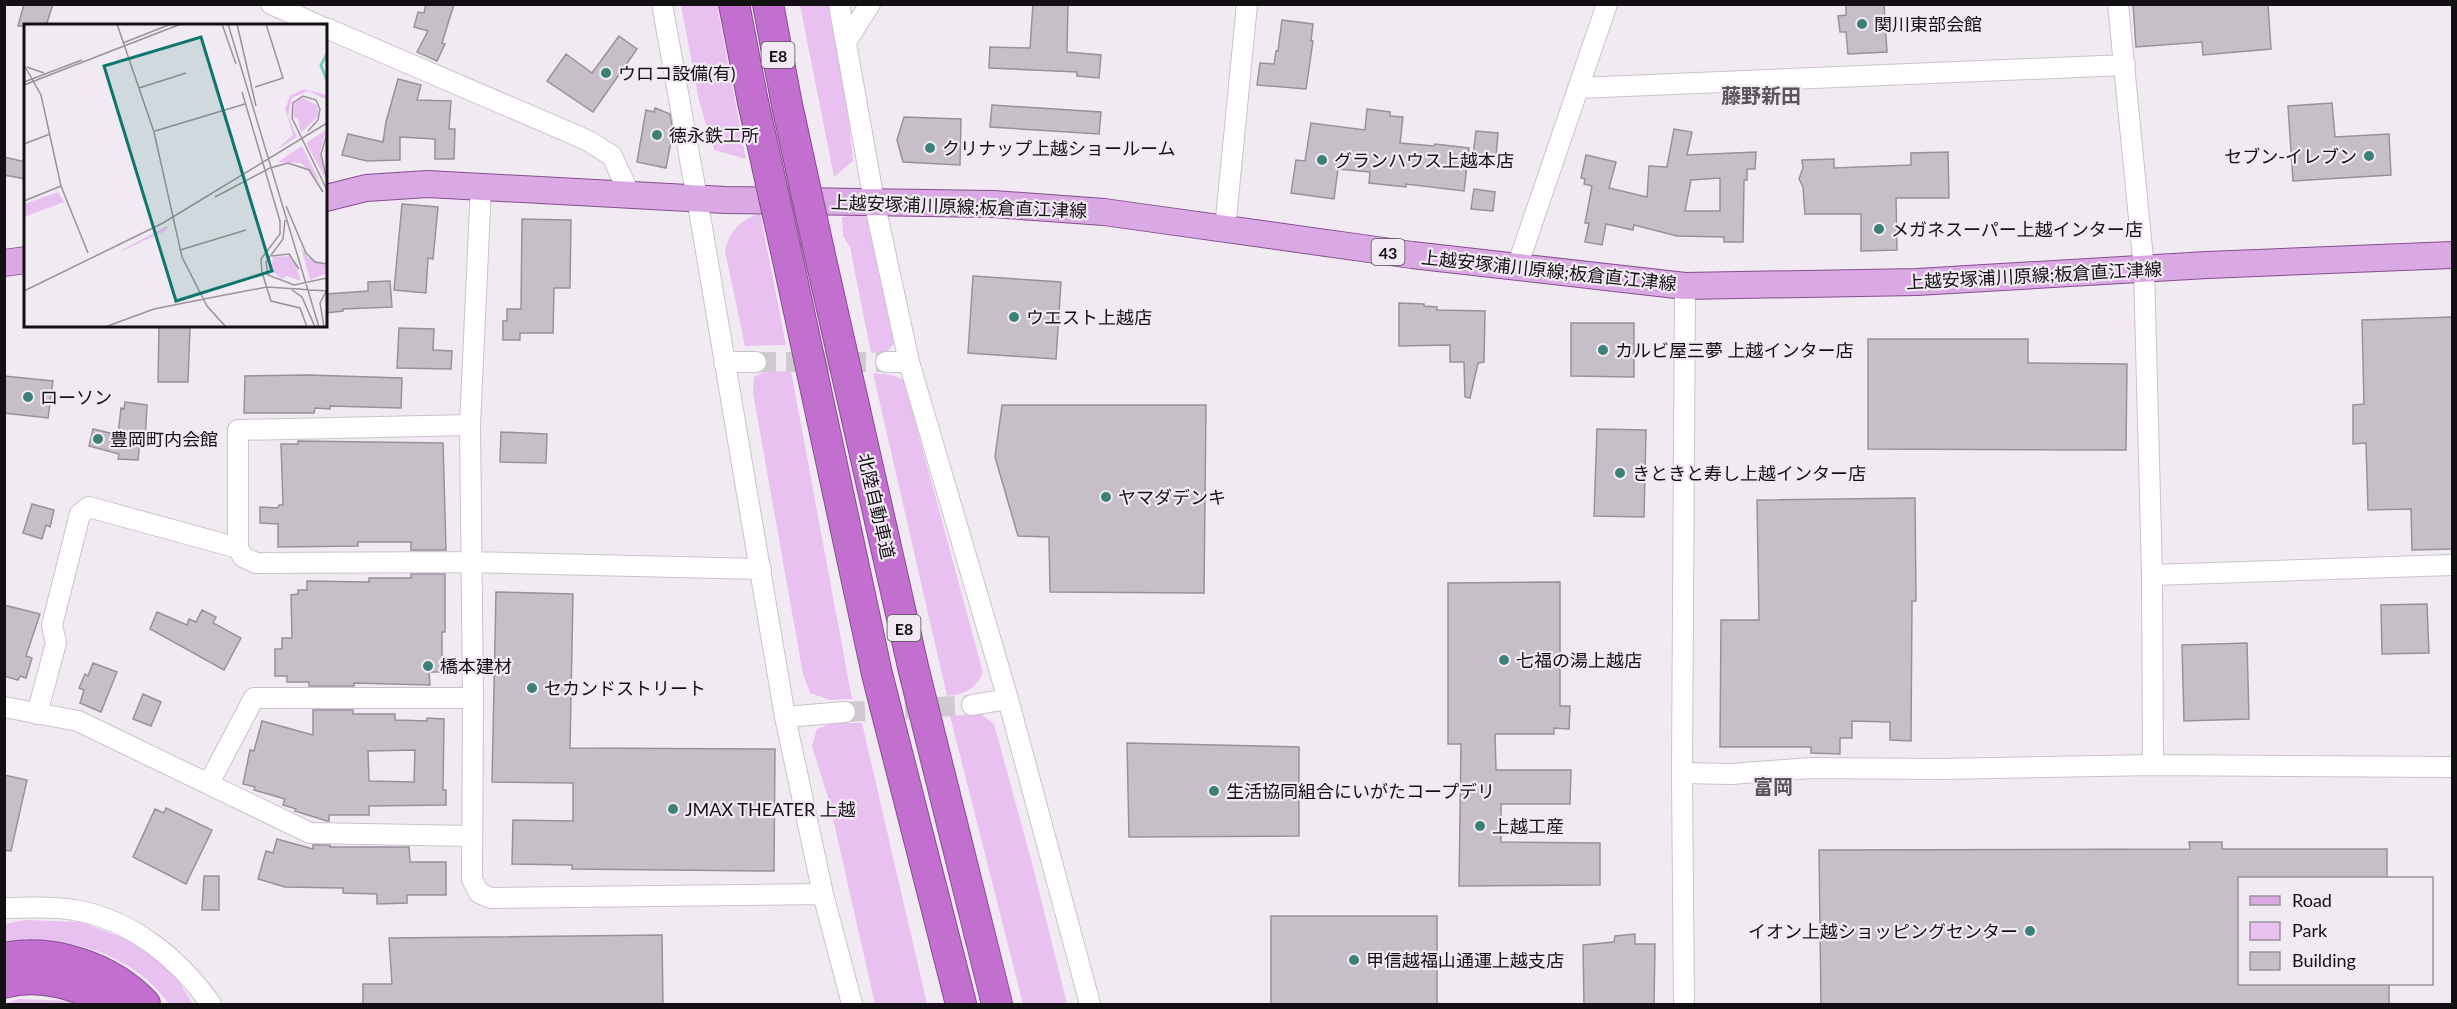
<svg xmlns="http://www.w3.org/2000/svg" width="2457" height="1009" font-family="Lato,'Noto Sans JP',sans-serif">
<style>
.green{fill:#e9c1f0}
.building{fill:#c7bfc8;stroke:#98919a;stroke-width:1.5;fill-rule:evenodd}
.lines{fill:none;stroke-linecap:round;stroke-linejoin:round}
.minor-tunnel{stroke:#d1c9d1;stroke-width:20;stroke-dasharray:20 10;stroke-linecap:butt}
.minor-casing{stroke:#cac2cb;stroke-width:22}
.major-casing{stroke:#854e8e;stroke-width:28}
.highway-casing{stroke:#854e8e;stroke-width:32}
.minor{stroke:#fff;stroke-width:20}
.major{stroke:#daa9e3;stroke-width:26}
.highway{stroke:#c26fd0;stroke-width:30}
.highway-bridge-casing{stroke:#854e8e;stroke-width:32;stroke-linecap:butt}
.highway-bridge{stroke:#c26fd0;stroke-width:30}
.poi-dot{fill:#3b8177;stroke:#f2eaf3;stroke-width:2}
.labels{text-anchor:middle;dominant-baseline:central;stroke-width:4.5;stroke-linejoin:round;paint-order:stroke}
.shield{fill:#f2eaf3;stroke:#565156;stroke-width:1.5}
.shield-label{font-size:16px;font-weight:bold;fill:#131013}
.poi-label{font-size:18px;fill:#131013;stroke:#f2eaf3;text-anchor:start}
.street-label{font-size:18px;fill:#131013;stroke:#f2eaf3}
.neighbourhood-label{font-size:20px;font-weight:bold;fill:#59535a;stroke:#f2eaf3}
.inset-river{fill:none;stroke:#75d0c3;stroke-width:3}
.inset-road{fill:none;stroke:#999399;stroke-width:1.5}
.view{fill:#0f766e;fill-opacity:0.15;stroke:#0f766e;stroke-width:3}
.inset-edge{fill:none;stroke:#131013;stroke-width:3}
</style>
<rect width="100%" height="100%" fill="#f2eaf3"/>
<path class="green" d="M681,5H717L746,159L714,150L699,101Z
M800,5H829L848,111L853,161L834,177Z
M760,213L786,345L745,346L725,251C730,230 740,221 760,213Z
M863,214L870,223L896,341L887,352L871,353L850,247L843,236L842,217Z
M791,371L852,699L830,700L810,693L803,674L753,393L754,377L763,372Z
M873,373L892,375L904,380L983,673C974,690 965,694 947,696Z
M981,714L994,724L1032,863L1067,1004H1023L950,716Z
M832,723H862L927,1004H875L829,801L812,746L817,729Z
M26,920L82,922L136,943L176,977L193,1004H169C133,953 65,934 5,943L4,924Z
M19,999L72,1001L78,1004H5Z"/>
<path class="building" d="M24,4H53L46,26H18Z
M426,4H454L442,43L445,44L437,61L417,52L428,31L414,27L418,12L424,13Z
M1033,4H1068L1067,52L1101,55L1099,78L1077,76V72L989,68L990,47L1030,48Z
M1846,4H1884L1887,52L1848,54L1846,32H1840L1838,16L1846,15Z
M2133,4H2268L2271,49L2203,55L2202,42L2136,47Z
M1282,20L1313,24L1311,41H1313L1306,89L1257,85L1260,63L1274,64L1276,51H1278Z
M619,36L637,49L593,112L547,81L566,54L592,73Z
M398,79L421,85L417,100L451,101L449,129H455L454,159H435V139L400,137V160L367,161L342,155L348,134L383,142L386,122Z
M2332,103L2335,137L2389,134L2391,175L2293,181L2288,106Z
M992,105L1101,112L1099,134L990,127Z
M655,108L670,114L673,131L666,168L637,162L646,110L654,112Z
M1367,109L1390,112V116L1403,117L1400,143L1434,146L1435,144L1469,148L1464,191L1406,184V187L1369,183L1370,172L1338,169L1334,199L1291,193L1296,160L1305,161L1311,123L1365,130Z
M904,117L961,119L960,165L903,162L897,140Z
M1674,129L1692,132L1687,155L1756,152L1755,169H1747V180H1744L1743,242H1724V237L1677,236L1634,225L1633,230L1606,224L1602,245L1585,242L1589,223H1585L1592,186L1584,184L1585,179L1581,178L1586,155L1616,162L1609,188L1647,197L1649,166L1667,167ZM1720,178V211H1685L1691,180Z
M1476,131L1498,133L1496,157L1473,155Z
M1948,152L1949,198H1896L1897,250L1861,251V214H1805L1803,187L1799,179L1803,168L1802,160L1834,159V168L1911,165V153Z
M4,157L26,162V179L4,175Z
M1474,189L1495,192L1493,211L1471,209Z
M402,204L438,207L433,259L428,258L426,293L394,290Z
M522,219L571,220L570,288H554L553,333H520V340H503V321H507V309H521Z
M973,276L1061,282L1056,359L968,353Z
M390,281L392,307L343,309V311L326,313V294L368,291V282Z
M1399,303L1424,304V306L1437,307V310L1485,311L1484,362L1478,363L1470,398L1465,397L1464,362H1450V345L1399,346Z
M2452,317V549L2412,550L2411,509L2368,510L2366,443L2353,444V405L2364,404L2362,320Z
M1571,323H1634V377L1571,376Z
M159,326H190L188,382H158Z
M399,328L434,329L433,350L452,351L451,369L397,368Z
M1868,339H2028V363L2127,364L2126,450L1868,449Z
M308,375L402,378L401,408L330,406V409L315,408L314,413H244L245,376Z
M4,376L53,381L48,418L4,413Z
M125,402L147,405L145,441H140L138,460L118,459L119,454L89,446L93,429L118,435L121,408L124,409Z
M1002,405H1206L1204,593L1050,592L1049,537L1018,536L995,457Z
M1597,429L1646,430L1644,517L1594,516Z
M501,432L547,434L546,463L500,462Z
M298,441L443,443L446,550H411V542H358V546L278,547V524L260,523V507L278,508L279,505H283L281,444H298Z
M1915,498L1916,601H1912L1911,741L1890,740V722L1852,721V738H1840V754L1811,753V747H1720L1721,620H1759L1757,500Z
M32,504L54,510L50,527L46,525L42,539L23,533Z
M411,574H445V632H442V672H429L430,685L354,683V686H309V682H287V676H275V649H282V638H292L291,595L298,594V590H307V581L369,582V578H411Z
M1560,582V706H1570L1569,729L1554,728V734H1495L1496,770H1571L1570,804H1501V842L1600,843V885L1459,886L1461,744H1448V583Z
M496,592L573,594L570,748L775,749L774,871L572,869V865L512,864L513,820L573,821V783L492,782Z
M2427,604L2429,653L2382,654L2381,605Z
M4,605L40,614L26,656L32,658L26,678L20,676L18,680L4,676Z
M202,610L216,617L213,623L241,638L224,670L150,629L157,612L187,625L189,619L196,622Z
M2247,643L2249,719L2184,721L2182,645Z
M93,663L117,672L101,712L80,703L84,690L79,688L85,674L88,676Z
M143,694L161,702L151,726L133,719Z
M313,710H353V714H395V720L427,721V718L444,719L443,790H446V805L369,806V815H329V821H327L295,811L296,809L283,805L285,799L254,790L255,787L243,784L250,750L254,751L262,721L313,735ZM415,750L414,782L369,781L368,751Z
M1127,743L1299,747V836L1129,837Z
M4,775L27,780L11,851L4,850Z
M166,808L212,830L186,884L133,857L155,809L164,813Z
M277,839L313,849V845H330V847H409L410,862H446V895H407V903L377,904V894L343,893V888L285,887L258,879L266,851L273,853Z
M2189,842H2222V849H2387V879H2240V984H2389V1005H1821L1819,850L2190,849Z
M204,876H219V910H202Z
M1271,916H1437V1005H1271Z
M1635,934V944H1655L1654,1005H1584L1583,945L1614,942L1615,936Z
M662,935L663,1005H363V984H392L389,938Z"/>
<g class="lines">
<path class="minor-tunnel" d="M756,362H886
M845,712L972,705"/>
<defs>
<path id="minor" d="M271,4L320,26
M662,4L697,198L785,717L823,894L852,1004
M839,4L874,201L909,362L1008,699L1090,1004
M2118,4L2144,269L2152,575L2153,765
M326,28L589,141L612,156L629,193
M846,42L870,4
M1578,88L2125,65
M481,186L470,425L473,698L472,879L479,893L491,898L823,894
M1225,229L1247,4
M1517,267L1607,4
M724,362H756
M886,362H909
M470,425L238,430V548L243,557L256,563L470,562L761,569
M2152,575L2452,565
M972,705L1008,699
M4,707L78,721L310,833L471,836
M37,714L56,643L52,625L80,514L89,507L238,548
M785,717L845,712
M1682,773L1731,774L1811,768L1940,769L2153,765L2452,767
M209,783L254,698H473
M4,908C27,908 52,906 74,910C131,919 179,959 211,1004
M1684,1004L1682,773L1685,286"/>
<path id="major" d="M326,198L366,188L428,184L725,200L993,204L1104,212L1412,255L1685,286L1917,282L2207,265L2452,255
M4,263L26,260"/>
<path id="highway" d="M734,4L753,102
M768,4L787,105
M786,251L877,674L961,1004
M819,251L914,671L997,1004
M4,958C54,948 111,968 145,1004
M4,983C38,973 81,984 108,1004"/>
</defs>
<use href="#minor" class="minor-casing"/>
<use href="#major" class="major-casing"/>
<use href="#highway" class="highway-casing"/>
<use href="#minor" class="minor"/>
<use href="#major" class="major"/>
<use href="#highway" class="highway"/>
<defs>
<path id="highway-bridge" d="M753,102L786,251
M787,105L819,251"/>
</defs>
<use href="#highway-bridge" class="highway-bridge-casing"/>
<use href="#highway-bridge" class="highway-bridge"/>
</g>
<g class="poi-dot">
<circle cx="1862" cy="24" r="6"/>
<circle cx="606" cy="73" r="6"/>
<circle cx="657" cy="135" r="6"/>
<circle cx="930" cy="148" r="6"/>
<circle cx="2369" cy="156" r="6"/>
<circle cx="1322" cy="160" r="6"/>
<circle cx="1879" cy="229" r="6"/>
<circle cx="1014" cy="317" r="6"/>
<circle cx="1603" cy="350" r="6"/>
<circle cx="28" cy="397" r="6"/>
<circle cx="98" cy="439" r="6"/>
<circle cx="1620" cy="473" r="6"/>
<circle cx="1106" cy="497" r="6"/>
<circle cx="1504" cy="660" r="6"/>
<circle cx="428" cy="666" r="6"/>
<circle cx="532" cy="688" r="6"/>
<circle cx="1214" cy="791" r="6"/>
<circle cx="673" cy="809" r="6"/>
<circle cx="1480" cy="826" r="6"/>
<circle cx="2030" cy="931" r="6"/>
<circle cx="1354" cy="960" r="6"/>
</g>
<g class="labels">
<g class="shield">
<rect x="761.5" y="42" width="33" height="26" rx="4.5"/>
<rect x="1371.5" y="239" width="33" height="26" rx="4.5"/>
<rect x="887.5" y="615" width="33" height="26" rx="4.5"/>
</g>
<g class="shield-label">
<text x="778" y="55">E8</text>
<text x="1388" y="252">43</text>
<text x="904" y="628">E8</text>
</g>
<g class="poi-label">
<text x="1874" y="24">関川東部会館</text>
<text x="618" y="73">ウロコ設備(有)</text>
<text x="669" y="135">徳永鉄工所</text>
<text x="942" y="148">クリナップ上越ショールーム</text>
<text x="2357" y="156" text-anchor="end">セブン-イレブン</text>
<text x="1334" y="160">グランハウス上越本店</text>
<text x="1891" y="229">メガネスーパー上越インター店</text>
<text x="1026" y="317">ウエスト上越店</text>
<text x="1615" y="350">カルビ屋三夢 上越インター店</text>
<text x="40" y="397">ローソン</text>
<text x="110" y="439">豊岡町内会館</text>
<text x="1632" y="473">きときと寿し上越インター店</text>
<text x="1118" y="497">ヤマダデンキ</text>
<text x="1516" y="660">七福の湯上越店</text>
<text x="440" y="666">橋本建材</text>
<text x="544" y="688">セカンドストリート</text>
<text x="1226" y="791">生活協同組合にいがたコープデリ</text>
<text x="685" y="809">JMAX THEATER 上越</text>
<text x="1492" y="826">上越工産</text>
<text x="2018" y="931" text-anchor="end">イオン上越ショッピングセンター</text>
<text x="1366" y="960">甲信越福山通運上越支店</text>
</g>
<g class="street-label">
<text transform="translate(959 206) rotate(2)">上越安塚浦川原線;板倉直江津線</text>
<text transform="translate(1549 270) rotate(6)">上越安塚浦川原線;板倉直江津線</text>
<text transform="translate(2034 275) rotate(-3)">上越安塚浦川原線;板倉直江津線</text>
<text transform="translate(877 506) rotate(77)">北陸自動車道</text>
</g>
<g class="neighbourhood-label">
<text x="1761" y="95">藤野新田</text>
<text x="1773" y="786">富岡</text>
</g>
</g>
<g transform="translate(24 24)">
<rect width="303" height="303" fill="#f2eaf3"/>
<path d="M279,65L303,71V76L284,67L268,74L264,92L273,113L251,127L269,111L261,85L266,72ZM278,73L294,82V92L277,109L274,95L269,93L271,79ZM303,105L296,127L301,154L282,119ZM278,122L296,158L277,139L254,138ZM34,168L40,178L0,193V180ZM145,201L141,207L98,227V226ZM277,223L284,234L303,241V249L286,256ZM265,232L272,241L277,257L263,252L258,255L247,246L249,233Z" fill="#e9c1f0"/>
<path class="inset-river" d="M303,30L297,41L303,57"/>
<path class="inset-road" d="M93,0L130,108L158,233L183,282L202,303M198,0L212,40M204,0L295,303M213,0L232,82M99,19L147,0M100,22L157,0M0,41L17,71L37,162L64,229M3,43L20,49M0,58L58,36M0,61L100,22M231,63L259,54L242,0M115,64L162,49M218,68L256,197V210L237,235L238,248L247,277L276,284L283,303M131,107L221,80M284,107L294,96L296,85L292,76L279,72L269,79L268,94L303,166M303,110L297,130L303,157M0,120L26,110M191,173L246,144L264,139L285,146L299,168M0,177L37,162M262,182L282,229L291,238L303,240M261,196L259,215L242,238L244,251L270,261L303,254M156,226L222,206M248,232L265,230L275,245M268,266L278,273L291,303M0,267L139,199L303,99M180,275L243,263L303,267M303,276V297M81,303L130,285L180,275M300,303L296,279L303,266"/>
<path class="view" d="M177,13L248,247L152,277L80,42Z"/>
<rect width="303" height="303" class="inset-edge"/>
</g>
<rect width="2457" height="1009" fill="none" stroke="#131013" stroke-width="12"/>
<rect x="2238" y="877" width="195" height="108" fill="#f2eaf3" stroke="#999399" stroke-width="1.5"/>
<rect x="2250" y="896" width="30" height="9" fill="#daa9e3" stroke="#999399" stroke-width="1.5"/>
<text x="2292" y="907" font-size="18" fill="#131013">Road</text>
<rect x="2250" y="922" width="30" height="18" fill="#e9c1f0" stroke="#999399" stroke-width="1.5"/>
<text x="2292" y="937" font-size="18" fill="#131013">Park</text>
<rect x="2250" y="952" width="30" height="18" fill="#c7bfc8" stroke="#999399" stroke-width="1.5"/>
<text x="2292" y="967" font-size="18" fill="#131013">Building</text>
</svg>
